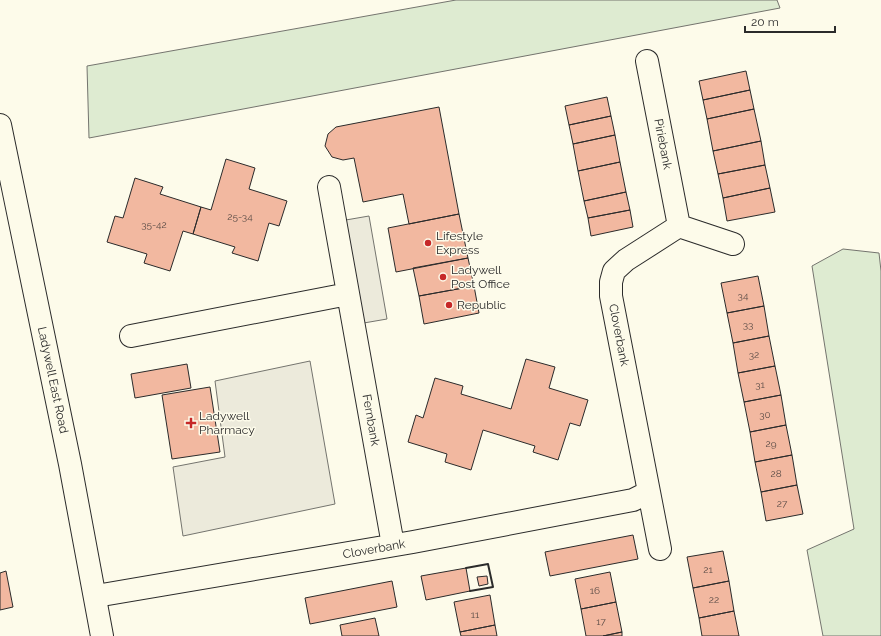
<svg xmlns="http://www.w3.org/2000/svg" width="881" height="636" font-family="Raleway,sans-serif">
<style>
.green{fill:#deebd1;stroke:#74746e}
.parking{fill:#eceadb;stroke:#74746e}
.building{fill:#f2b8a0;stroke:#2b2b2b}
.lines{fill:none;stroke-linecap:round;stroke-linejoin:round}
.street-casing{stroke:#2b2b2b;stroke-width:24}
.secondary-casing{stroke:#2b2b2b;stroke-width:24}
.street{stroke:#fdfbea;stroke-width:22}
.secondary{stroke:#fdfbea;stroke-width:22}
.wall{stroke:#2b2b2b;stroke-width:2}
.poi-dot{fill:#c62828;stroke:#fdfbea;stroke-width:1.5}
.labels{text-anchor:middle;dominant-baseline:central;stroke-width:3;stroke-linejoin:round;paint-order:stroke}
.number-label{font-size:10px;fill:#5d4e48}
.street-label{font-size:12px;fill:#2b2b2b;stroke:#fdfbea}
.poi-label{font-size:12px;fill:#2b2b2b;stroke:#fdfbea;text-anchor:start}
</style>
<rect width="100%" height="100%" fill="#fdfbea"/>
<path class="green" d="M456,0H777L780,8L89,138L87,66Z
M843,249L879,253L881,271V636H823L807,550L854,529L812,266Z"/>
<path class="parking" d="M369,216L387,319L358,324L340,221Z
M310,361L335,504L183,536L173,467L225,457L215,381Z"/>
<path class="building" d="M746,71L750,90L703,100L699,81Z
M750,90L754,109L707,119L703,100Z
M607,97L611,116L569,125L565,106Z
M439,107L459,214L409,224L403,194L363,202L354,158L343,160L332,157L325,146L328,134L336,127Z
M754,109L761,141L713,151L707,119Z
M611,116L615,135L573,144L569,125Z
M615,135L620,162L578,171L573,144Z
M761,141L765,165L718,174L713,151Z
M226,159L255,168L249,189L287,201L279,226L269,223L258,261L232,253L235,247L193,234L201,207L211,210Z
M620,162L626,192L584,201L578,171Z
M765,165L770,188L723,198L718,174Z
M135,178L163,187L160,194L201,207L193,234L183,231L170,271L144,263L147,254L107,242L115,216L123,218Z
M770,188L775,212L727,221L723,198Z
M626,192L630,210L588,218L584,201Z
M630,210L633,227L591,236L588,218Z
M459,214L468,258L396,272L388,228Z
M468,258L474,286L419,296L413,268Z
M758,276L764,306L727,313L721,283Z
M474,286L479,313L424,324L419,296Z
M764,306L769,336L733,343L727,313Z
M769,336L775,366L738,373L733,343Z
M526,359L555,367L549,388L588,400L580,426L570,423L558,460L533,452L535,446L483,430L471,470L445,462L447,454L408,442L416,415L423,418L435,378L463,386L461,394L511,409Z
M187,364L191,388L135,398L131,374Z
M775,366L781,395L744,402L738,373Z
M210,387L220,452L172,459L162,395Z
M781,395L786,425L750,432L744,402Z
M786,425L792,455L755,462L750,432Z
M792,455L797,485L761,492L755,462Z
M797,485L803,514L766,521L761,492Z
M633,535L638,559L550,576L545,552Z
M723,551L729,581L693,588L687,557Z
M466,568L470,591L426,600L421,576Z
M6,571L13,607L0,610V573Z
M610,572L616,602L581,609L575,579Z
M487,576L488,584L479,586L477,577Z
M392,581L397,607L310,624L305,598Z
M729,581L734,611L699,618L693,588Z
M490,595L495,625L460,632L454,602Z
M616,602L622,632L603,636H586L581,609Z
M734,611L739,636H702L699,618Z
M375,618L379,636H342L340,625Z
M495,625L497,636H461L460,632Z
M622,632V636H603Z"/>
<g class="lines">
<defs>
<path id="street" d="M329,187L393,545
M679,226L733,244
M131,336L348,294
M649,492L660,549
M96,596L413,542L633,500L649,492L611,296V282L614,271L626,260L679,226L647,61"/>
<path id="secondary" d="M0,125L70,464L102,636"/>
</defs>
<use href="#street" class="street-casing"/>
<use href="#secondary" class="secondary-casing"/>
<use href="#street" class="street"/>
<use href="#secondary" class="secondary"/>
<path class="wall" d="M466,568L488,564L493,587L470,591"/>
</g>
<g class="poi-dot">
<circle cx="428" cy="243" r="4"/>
<circle cx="443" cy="277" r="4"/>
<circle cx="449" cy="305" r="4"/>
<path d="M189 417h4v4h4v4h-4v4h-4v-4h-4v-4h4z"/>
</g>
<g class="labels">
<g class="number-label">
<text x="240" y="216">25-34</text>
<text x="154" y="224">35-42</text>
<text x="743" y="295">34</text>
<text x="748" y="324">33</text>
<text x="754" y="354">32</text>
<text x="760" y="384">31</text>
<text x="765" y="414">30</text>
<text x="771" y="443">29</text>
<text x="776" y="473">28</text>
<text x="782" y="503">27</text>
<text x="708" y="569">21</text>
<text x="595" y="590">16</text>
<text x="714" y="599">22</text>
<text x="475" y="614">11</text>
<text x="601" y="621">17</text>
</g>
<g class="street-label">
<text transform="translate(663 144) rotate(79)">Piriebank</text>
<text transform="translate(619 335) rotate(79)">Cloverbank</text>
<text transform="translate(53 380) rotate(78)">Ladywell East Road</text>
<text transform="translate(371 420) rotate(80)">Fernbank</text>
<text transform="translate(374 549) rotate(-10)">Cloverbank</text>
</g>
<g class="poi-label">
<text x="436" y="236">Lifestyle<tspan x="436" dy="14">Express</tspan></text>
<text x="451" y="270">Ladywell<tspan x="451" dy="14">Post Office</tspan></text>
<text x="457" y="305">Republic</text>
<text x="199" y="416">Ladywell<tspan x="199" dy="14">Pharmacy</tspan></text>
</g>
</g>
<path d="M745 26v6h90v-6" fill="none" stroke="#2b2b2b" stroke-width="2"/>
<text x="751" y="26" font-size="12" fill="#2b2b2b" stroke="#fdfbea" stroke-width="3" paint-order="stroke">20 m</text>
</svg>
